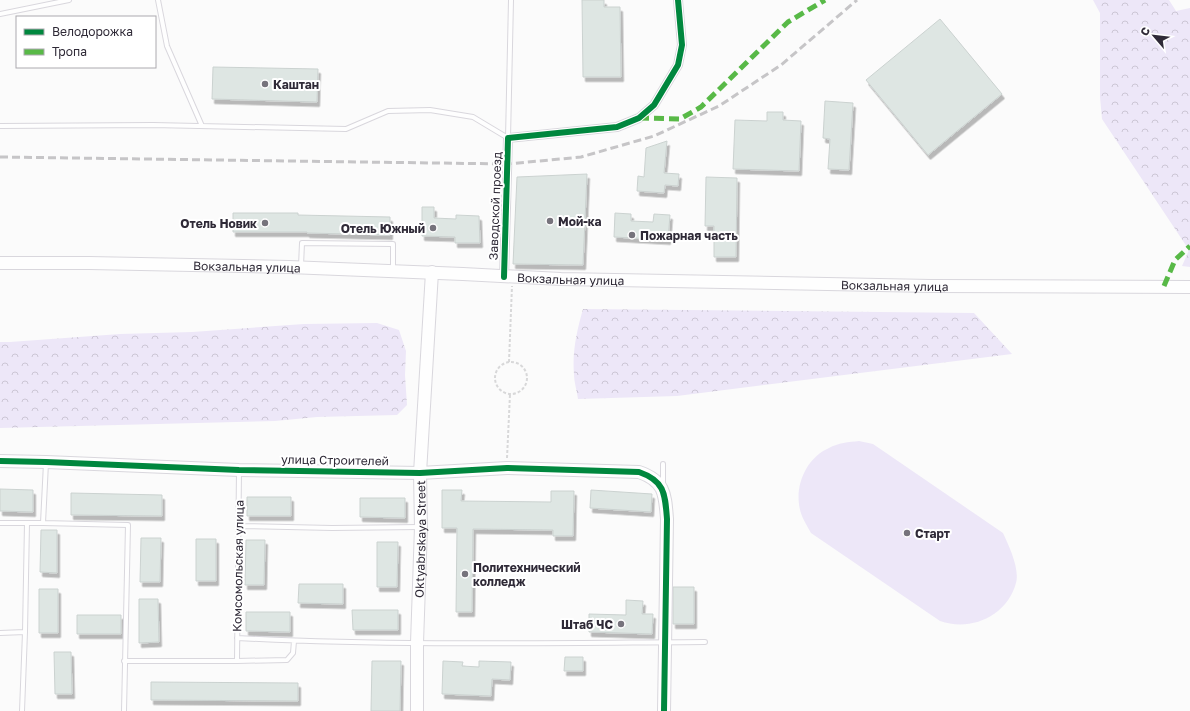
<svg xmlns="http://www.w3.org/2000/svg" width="1190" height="711" font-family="'Golos Text',sans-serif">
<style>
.forest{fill:url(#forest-crowns)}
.pitch{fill:#ede7f8}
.building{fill:#dee6e3;stroke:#cbd2d0;filter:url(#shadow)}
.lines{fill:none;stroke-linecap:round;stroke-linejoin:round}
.lane-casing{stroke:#d9d7dd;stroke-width:6}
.street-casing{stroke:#d9d7dd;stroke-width:10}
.secondary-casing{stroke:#d9d7dd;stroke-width:14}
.path{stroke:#d8d8d9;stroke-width:2;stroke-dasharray:3 2;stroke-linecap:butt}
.lane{stroke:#fefefe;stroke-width:4}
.street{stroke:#fefefe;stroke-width:8}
.secondary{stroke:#fefefe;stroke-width:12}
.rail{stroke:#c6c5c7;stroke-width:3;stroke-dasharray:8 4;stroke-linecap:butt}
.quiet{stroke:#58b947;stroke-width:5;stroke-dasharray:10 5;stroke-linecap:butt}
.cycleway-casing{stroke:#fff;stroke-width:8}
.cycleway{stroke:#00873e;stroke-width:6}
.poi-dot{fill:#76737c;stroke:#fff;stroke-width:1.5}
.labels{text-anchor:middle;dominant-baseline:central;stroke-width:4;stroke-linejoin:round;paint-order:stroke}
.poi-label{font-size:12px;font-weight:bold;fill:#2f2a37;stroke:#fff;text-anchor:start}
.street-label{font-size:12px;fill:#2f2a37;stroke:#fff}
</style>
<defs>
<pattern id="forest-crowns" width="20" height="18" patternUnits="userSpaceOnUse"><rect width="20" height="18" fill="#ede7f8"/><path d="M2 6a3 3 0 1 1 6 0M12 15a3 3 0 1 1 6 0" fill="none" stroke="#ccc6d5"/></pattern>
<filter id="shadow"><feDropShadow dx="2.5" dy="4.5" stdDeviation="0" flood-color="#0004"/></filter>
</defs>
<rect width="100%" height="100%" fill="#fbfbfb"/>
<path class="forest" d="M1093,0H1169L1176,11L1190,8V267L1182,266L1189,250L1102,119L1100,97V13Z
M583,309L974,313L1012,354L677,396L578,399C577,391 574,382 574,374C572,352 577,330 583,309Z
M377,323L399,330L406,351L405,375L407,405L397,415L317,417L275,421L0,428V342H10L120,334L192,332L304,324Z"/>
<path class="pitch" d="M859,441L873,444L1003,533C1009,546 1020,569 1016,583C1007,616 971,632 940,621L811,533C806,524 800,515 799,504C796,482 808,457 829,448C838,443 849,442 859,441Z"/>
<path class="building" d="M582,0H604V7H620L621,77H583Z
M940,19L1002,94L928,155L866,80Z
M213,67L318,69L317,102L212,99Z
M825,101L853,103L849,170L828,169L830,139L823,138Z
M767,112H783V120L801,121L799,171L733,169L735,120L767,121Z
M667,141L664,173L679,174L678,186L665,185L664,193L637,191L638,176L644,177L646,148Z
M587,174L583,265L513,264L517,177Z
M706,177L737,178L736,257H714V226H705Z
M422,207H434V218L456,219V215L479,216L480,243H455V237L422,236Z
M233,213H298V215L390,217V235L307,233V232H233Z
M615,213L631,214V221L653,222L654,214L670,215L668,240L614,237Z
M0,489L33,490V512L0,511Z
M442,490H462L461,501L551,502V491H574L573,536H553V530L473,529L472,612H456L457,528H442Z
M591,490L652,494L651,512L590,508Z
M71,493L162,495V516L71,515Z
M247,497H291V516H247Z
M360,498H405V518L360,517Z
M41,530H57V573L40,572Z
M141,538H161L160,582H140Z
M196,539H216V581H196Z
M246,540H265L264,585H245Z
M377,542H398L397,587H377Z
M299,584H343V604L298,603Z
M673,587H694V624H673Z
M39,589H58V633H39Z
M139,599H158L159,642L139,643Z
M626,600L643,601L642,614H653L652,634L589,632V614L626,615Z
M352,610H398V630H353Z
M246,612H290V632L246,631Z
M77,615H121V634H77Z
M54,652H71L72,694H55Z
M565,657H583V671H564Z
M372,661H401L400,711H371Z
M443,661L463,662L462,666L479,667V661L511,662L510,680L492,679L491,696L442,694Z
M151,682L298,683V701L151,700Z"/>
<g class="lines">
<defs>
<path id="lane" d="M158,0L167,46L202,126
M0,14L69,0
M0,126L153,125L346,129L388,111L430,110L473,117L508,138
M508,138L511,0
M301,266L302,243L393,244V270
M663,464V485
M0,523H43L128,525L124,711
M43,523L46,463
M239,526L332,528L420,527
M0,633L25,632L27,523
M237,638C393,646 549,643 705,642
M124,661H237L287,660L293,653L294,641
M237,661L239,471
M22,711L25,632"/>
<path id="street" d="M504,277L508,138L617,127L639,118L654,105L678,65L682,45L678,0"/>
<g id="secondary">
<path id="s1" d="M0,263H89L289,267L463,274L561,279L931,286L1190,287"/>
<path d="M0,461L46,462L239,470L420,473L507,468L639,472C665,481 665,494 667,519L664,711"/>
<path id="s2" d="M417,711V643L421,527L420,473L432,272"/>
</g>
</defs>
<use href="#lane" class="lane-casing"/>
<use href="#street" class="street-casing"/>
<use href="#secondary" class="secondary-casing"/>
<path class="path" d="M509,362L512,286
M495 378a16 16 0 1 1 32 0a16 16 0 1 1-32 0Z
M507,458L510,394"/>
<use href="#lane" class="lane"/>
<use href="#street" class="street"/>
<use href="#secondary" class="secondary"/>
<path class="rail" d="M0,157L508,164L581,157L654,136L719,106L781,65L857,0"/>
<path class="quiet" d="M639,118L680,119L701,107L788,22L825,0
M1164,286L1175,260L1190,246"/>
<defs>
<path id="cycleway" d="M504,277L508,138L617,127L639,118L654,105L678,65L682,45L678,0
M0,461L46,462L239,470L420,473L507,468L639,472C665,481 665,494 667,519L664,711"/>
</defs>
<use href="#cycleway" class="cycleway-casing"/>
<use href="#cycleway" class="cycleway"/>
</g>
<g class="poi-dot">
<circle cx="265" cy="84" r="4"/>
<circle cx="550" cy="221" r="4"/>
<circle cx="265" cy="223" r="4"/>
<circle cx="433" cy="228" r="4"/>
<circle cx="632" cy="235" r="4"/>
<circle cx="907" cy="533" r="4"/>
<circle cx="465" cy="574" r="4"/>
<circle cx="621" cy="624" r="4"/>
</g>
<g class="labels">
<g class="poi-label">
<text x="273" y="84">Каштан</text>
<text x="558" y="221">Мой-ка</text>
<text x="257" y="223" text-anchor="end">Отель Новик</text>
<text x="425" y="228" text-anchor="end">Отель Южный</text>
<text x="640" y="235">Пожарная часть</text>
<text x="915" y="533">Старт</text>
<text x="473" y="567">Политехнический<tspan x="473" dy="14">колледж</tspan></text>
<text x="613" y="624" text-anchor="end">Штаб ЧС</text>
</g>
<g class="street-label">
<text transform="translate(495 206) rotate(-88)">Заводской проезд</text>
<text stroke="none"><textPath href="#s1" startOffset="247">Вокзальная улица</textPath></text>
<text stroke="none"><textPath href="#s1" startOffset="571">Вокзальная улица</textPath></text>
<text stroke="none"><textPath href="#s1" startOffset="895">Вокзальная улица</textPath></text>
<text transform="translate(335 460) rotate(1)">улица Строителей</text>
<text stroke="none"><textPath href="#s2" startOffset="172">Oktyabrskaya Street</textPath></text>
<text transform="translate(238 566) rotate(-89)">Комсомольская улица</text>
</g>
</g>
<rect x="16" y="16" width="140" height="52" fill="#ffffff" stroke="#acaaaf"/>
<rect x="24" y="29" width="20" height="6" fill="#00873e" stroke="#acaaaf"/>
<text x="52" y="36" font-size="12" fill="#2f2a37">Велодорожка</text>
<rect x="24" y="49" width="20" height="6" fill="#58b947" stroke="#acaaaf"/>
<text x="52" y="56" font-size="12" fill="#2f2a37">Тропа</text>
<g transform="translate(1154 36) rotate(298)" stroke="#ffffff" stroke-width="3" paint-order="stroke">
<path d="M0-3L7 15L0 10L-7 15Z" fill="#2f2a37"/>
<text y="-6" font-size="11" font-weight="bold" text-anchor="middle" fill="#2f2a37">С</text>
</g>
</svg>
